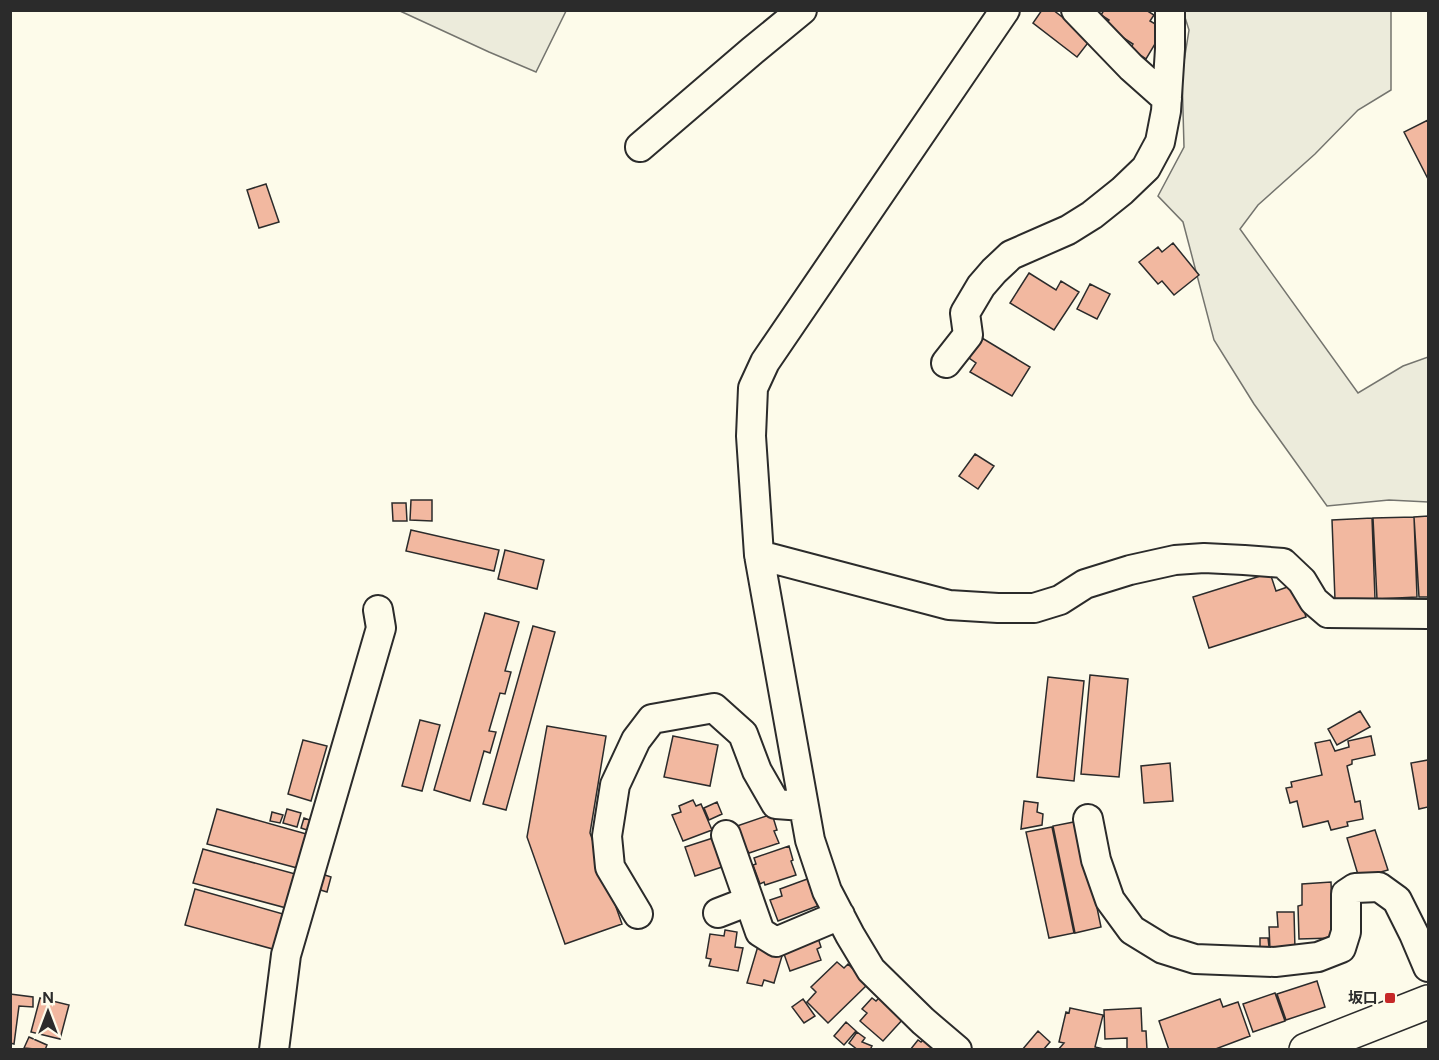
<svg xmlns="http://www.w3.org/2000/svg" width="1439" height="1060" font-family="'DM Sans','Noto Sans JP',sans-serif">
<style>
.green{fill:#ecebdb;stroke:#74746e;stroke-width:1.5}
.building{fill:#f2b8a0;stroke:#2b2b2b;stroke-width:1.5}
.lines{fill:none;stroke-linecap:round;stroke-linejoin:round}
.minor-casing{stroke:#2b2b2b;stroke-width:32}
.major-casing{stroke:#2b2b2b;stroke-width:36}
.minor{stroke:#fdfbea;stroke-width:28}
.major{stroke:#fdfbea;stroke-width:33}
.poi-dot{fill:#c62828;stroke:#fdfbea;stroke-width:2}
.labels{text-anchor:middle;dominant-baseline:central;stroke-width:4.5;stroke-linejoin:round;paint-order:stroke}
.poi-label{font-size:15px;font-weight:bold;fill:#2b2b2b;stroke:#fdfbea;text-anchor:end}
</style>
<rect width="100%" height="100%" fill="#fdfbea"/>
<path class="green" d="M400,11L566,10V11L536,72L489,52Z
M1183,11H1391V90L1358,110L1315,154L1258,205L1240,229L1358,393L1403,366L1428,357V502L1389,500L1327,506L1254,404L1214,340L1183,222L1158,196L1184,147L1182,74L1189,30Z"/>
<path class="building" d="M1042,10H1053L1091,39L1077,57L1033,23Z
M1104,10H1146L1154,15L1150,21L1164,29L1146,59L1130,49L1133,44L1105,26L1109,20L1101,15Z
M1428,120V179L1404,132Z
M266,184L279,222L259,228L247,190Z
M1173,243L1199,275L1174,295L1162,281L1158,284L1139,262L1158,247L1162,252Z
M1029,273L1056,290L1061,281L1079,292L1054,330L1010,303Z
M1090,284L1110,294L1097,319L1077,309Z
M982,338L1030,367L1012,396L970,372L976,363L969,358Z
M975,454L994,466L978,489L959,476Z
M411,500H432V521L410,520Z
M392,503H406L407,521H393Z
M1428,516V597H1419L1414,517Z
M1414,517L1417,597L1377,599L1373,518Z
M1372,518L1375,599L1335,600L1332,520Z
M411,530L499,550L494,571L406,551Z
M505,550L544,560L537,589L498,579Z
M1270,573L1276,591L1296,584L1306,617L1209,648L1193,597Z
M485,613L519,622L505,671L511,672L505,694L500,693L489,731L496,732L490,753L484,751L470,801L434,790Z
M533,626L555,632L506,810L483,804Z
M1090,675L1128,679L1119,777L1081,774Z
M1048,677L1084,681L1074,781L1037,777Z
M1360,711L1370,727L1337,745L1328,729Z
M420,720L440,725L422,791L402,786Z
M547,726L606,736L590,833L622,924L565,944L527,837Z
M673,736L718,745L710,786L664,777Z
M1371,736L1375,755L1352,760V764L1347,766L1355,802L1360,801L1363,819L1347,822L1348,826L1331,830L1328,821L1303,827L1297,801L1290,803L1286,788L1292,787L1291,782L1322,775L1315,743L1330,740L1335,751L1349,747L1348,741Z
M303,740L327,746L311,801L288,794Z
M1428,760V807L1419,809L1411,763Z
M1170,763L1173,801L1144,803L1141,766Z
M693,800L696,806L701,804L712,830L683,841L672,815L681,812L679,806Z
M1024,801L1038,803L1037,812L1043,814L1042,825L1021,829Z
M717,802L722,814L709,820L704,808Z
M217,809L310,835L301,869L207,844Z
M287,809L301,813L297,827L283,823Z
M272,812L283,815L280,823L270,821Z
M772,814L777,830L774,831L779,843L749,853L747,850L742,852L737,826Z
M304,818L315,822L313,832L301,828Z
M1079,821L1101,927L1075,933L1053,826Z
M1052,827L1074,933L1049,938L1026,832Z
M1375,830L1388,870L1359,878L1347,838Z
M716,837L725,866L695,876L685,847Z
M789,846L793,860L791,861L796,875L765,885L764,882L760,884L753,865L756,864L754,858Z
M203,849L299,875L290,909L193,883Z
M319,873L331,877L327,892L314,888Z
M810,878L820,905L778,921L770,900L782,896L780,889Z
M1331,882L1333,938L1299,939L1298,906L1302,905V884Z
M195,889L290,916L280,951L185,925Z
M1277,912H1294L1295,949L1270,950L1269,927H1278Z
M725,930L737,932L735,947L743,948L738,971L709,966L711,959L706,958L710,934L724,936Z
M818,938L821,947L817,949L821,960L790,971L784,954Z
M1260,938H1268L1269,947H1260Z
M758,946L782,956L774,983L764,980L762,986L747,983Z
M837,962L844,968L848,964L868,984L828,1023L807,1002L816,992L811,987Z
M1317,981L1325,1007L1286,1020L1277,994Z
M1275,993L1285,1021L1253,1032L1243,1004Z
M10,994L33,997V1007L19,1006L14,1044L10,1043Z
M880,997L904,1018L883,1041L860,1021L867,1013L862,1009L872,998L876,1001Z
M40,998L69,1005L60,1039L31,1032Z
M803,999L815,1016L804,1023L792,1007Z
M1220,999L1223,1007L1238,1002L1250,1036L1213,1050H1169L1159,1021Z
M1070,1008L1103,1015L1095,1047L1108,1050H1058L1064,1043L1059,1042L1066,1012L1069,1013Z
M1141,1008L1142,1031H1146L1147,1050H1127V1038L1105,1039L1104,1010Z
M846,1022L856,1031L844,1045L834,1036Z
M1038,1031L1050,1042L1043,1050H1022Z
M857,1032L865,1038L862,1042L872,1046L870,1050H858L849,1043Z
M29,1037L47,1045L45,1050L24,1048Z
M926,1037L939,1050H910L918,1040L921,1042Z"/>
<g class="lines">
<defs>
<path id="minor" d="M1076,10L1131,67L1167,99
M640,147L752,51L802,10
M946,363L968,335L965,313L981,286L994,271L1011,255L1068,230L1092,215L1122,191L1146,168L1160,142L1166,111L1170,49V10
M759,555L949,605L998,608H1034L1060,600L1085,584L1130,570L1175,560L1204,558L1244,560L1283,563L1302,581L1314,601L1328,613L1428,614
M1088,819L1096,860L1110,900L1132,930L1163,949L1195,959L1275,962L1318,957L1341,948L1346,932V894L1355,888L1379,887L1397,900L1414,934L1428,967
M726,835L760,932L776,942L840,915
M718,913L749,901
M638,914L610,867L607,836L615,785L636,740L652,719L714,708L743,734L757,771L776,804L803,806
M274,1050L286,955L381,628L378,610
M957,1050L923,1021L871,970L850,935L827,891L810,840L759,555L751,436L753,388L765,362L1005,10"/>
<path id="major" d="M1306,1050L1428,1002"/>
</defs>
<use href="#minor" class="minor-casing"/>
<use href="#major" class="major-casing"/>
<use href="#minor" class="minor"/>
<use href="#major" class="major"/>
</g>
<rect class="poi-dot" x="1384" y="992" width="12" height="12" rx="3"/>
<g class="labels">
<g class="poi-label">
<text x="1378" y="998">坂口</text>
</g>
</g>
<rect width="1439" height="1060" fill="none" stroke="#2b2b2b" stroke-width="24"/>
<g transform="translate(48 1012)" stroke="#fdfbea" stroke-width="4.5" paint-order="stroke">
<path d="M0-4.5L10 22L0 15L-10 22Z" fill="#2b2b2b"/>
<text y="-9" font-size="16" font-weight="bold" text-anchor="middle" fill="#2b2b2b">N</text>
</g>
</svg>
